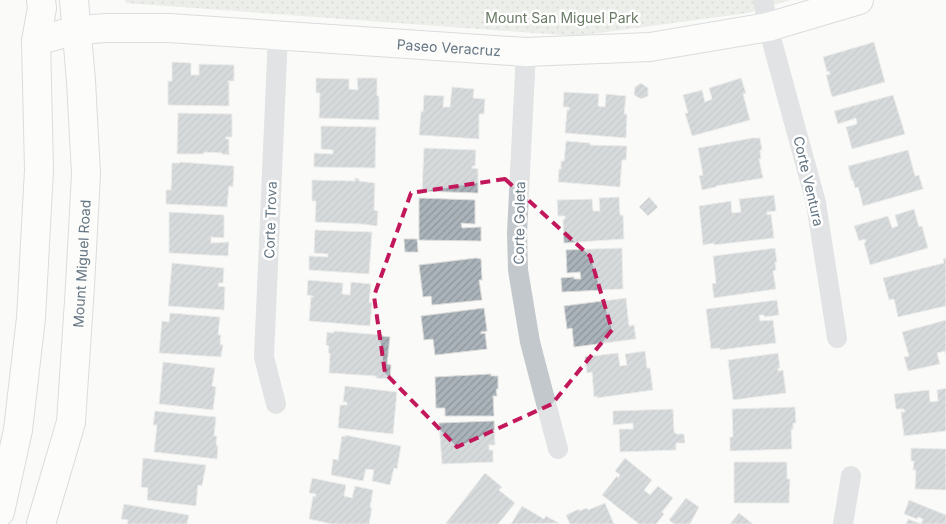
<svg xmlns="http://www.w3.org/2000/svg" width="946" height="524" font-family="Inter,sans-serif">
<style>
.park{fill:url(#park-dots)}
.building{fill:url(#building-hatch);stroke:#dcdcda}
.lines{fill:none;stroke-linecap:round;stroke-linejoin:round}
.secondary-casing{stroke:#b3babf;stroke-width:30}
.street{stroke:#c3c8cc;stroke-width:20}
.secondary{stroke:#fff;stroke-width:28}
.marked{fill:none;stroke:#c2185b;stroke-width:4;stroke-dasharray:10 6;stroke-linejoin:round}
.labels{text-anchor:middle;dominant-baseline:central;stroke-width:5;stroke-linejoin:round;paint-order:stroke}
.park-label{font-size:14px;fill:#687a64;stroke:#fff}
.street-label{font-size:14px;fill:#657683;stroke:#fff}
</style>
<defs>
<pattern id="park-dots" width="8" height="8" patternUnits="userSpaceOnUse" patternTransform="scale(1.25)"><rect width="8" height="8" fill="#dadfd7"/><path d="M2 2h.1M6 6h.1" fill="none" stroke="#b4b9b4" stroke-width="1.8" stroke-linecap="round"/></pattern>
<pattern id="building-hatch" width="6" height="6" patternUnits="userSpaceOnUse" patternTransform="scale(1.25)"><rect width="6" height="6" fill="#aab3b9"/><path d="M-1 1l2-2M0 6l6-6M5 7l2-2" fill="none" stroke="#8e969c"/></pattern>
</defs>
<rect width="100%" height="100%" fill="#fafaf8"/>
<path class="park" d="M125,0H790L748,13L576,36L126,3Z"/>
<path class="building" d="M874,42L885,82L832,97L826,75L830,74L829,71L827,72L823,57Z
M172,62L191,63V75H199V64L234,65V81H227L229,82V106L168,105V81H172Z
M316,78L349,79V89L358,90L357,78H377V96H379V120L319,118L320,93H316Z
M741,78L746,93L743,94L750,120L692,136L685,113H688L683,95L702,90L705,102L712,99L709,88Z
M641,83L648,88V96L641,99L634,95L635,87Z
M452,87L474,89L473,98L485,99L484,114H479V139L419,135L421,111L423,112L424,95L444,96L443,107H450Z
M564,92L599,94L598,106L605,107L606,94L626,96L624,114H627L626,138L565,133L567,110H569V107H563Z
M893,95L905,134L852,149L846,127L857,124L856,118L838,124L834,111Z
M178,113L232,114V137H226V139H229V155L222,154V153L204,152V154H177Z
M321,126L376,127L375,168L314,167V153L333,154V150L321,149Z
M752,138H760L762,150H760L761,159H759L763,178L716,186V187L702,190L699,176L703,175L698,148Z
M566,141L590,143V145L627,146L626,160H622L620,187L558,182L559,169H561V161H564Z
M424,148L476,150L475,166H472V168L478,169V193L422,191Z
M908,150L915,176L919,175L923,189L863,206L858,187L855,188L853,180L852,181L848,166Z
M180,162L234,166L233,187L229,186L227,207L166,204V190H171L172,163H180Z
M355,178L359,179V181L375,183L374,210L378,211L377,226L362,224L315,222L316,201H312V180L355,181Z
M774,195L776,211L767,212V215L771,214L774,238L714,245V243L703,245L699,206L731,201L732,213L741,212L739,199Z
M619,197L620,215H623L624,239L564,243L563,219H565V216H558L557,200L592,199L593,211H600L599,198Z
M649,197L658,207L648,216L639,207Z
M419,198L475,200V224L461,223L462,228L481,227V241L419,240Z
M914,209L919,227L922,226L928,248L870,265L864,243L866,242L865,239L859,241L854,226L888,216L892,228L898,226L895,215Z
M169,212L224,215V238L211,237V243L229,242L228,256L169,253Z
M315,230L372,232L369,274L309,270V256L328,257V254L314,253Z
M404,239H417L418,252H405Z
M622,248L623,289L562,292L561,278L574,277V279H581L580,272L567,273L566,250Z
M775,248L777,262H775L776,270L773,271L776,289L714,298L712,284L716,283L713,256Z
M476,258L481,259L482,280H479L482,300L432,305L431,296L423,297L419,265Z
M946,258V306L898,317L894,299L889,300L883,278L944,263L943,259Z
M172,263L224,268L223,283H219L218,286L225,287L224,310L168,306Z
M308,280L343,283L342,294L350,295L351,282L371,284L369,302L372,303L370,326L309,321L311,297H313V296L307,295Z
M626,298L629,326L634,325L636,339L574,347L572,328L567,329L564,306Z
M777,300L779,315L765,317L764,315H759L760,321L773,320L776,343L720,350V348L711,349L706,309Z
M484,308L487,331L481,332V334L485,333L487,349L435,355L433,339L424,340L421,316Z
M170,313L220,317L218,335H221L220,344L223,345L221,357L159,353L162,321L169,322Z
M946,320V355L945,351L937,353L940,364L908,371L904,357L909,356L902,332Z
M334,331L382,335V336L390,337L387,364L391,365L390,379L376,378V376L329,373L330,353H328L329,346L326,345L327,332L334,333Z
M645,351L647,368H650L653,390L597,398V396L594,397L592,372L587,373L585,357L618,353L620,366L627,365L625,354Z
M778,353L780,368H778V371L783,370L786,393L733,400L728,360Z
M163,362L215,368L212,386L216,387L213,410L159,404Z
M491,374V376H498V389H496L497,396H493L494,416H445V408H436L435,377Z
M345,386L397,392L393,434L338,428L340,405H347V402H343Z
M946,388V431L904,436L901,412H905L904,409H896L894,394L929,390L930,402L938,401L937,390Z
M795,407L796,423H793V429L791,430L792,449L730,451V437H733L732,409Z
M673,409L674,431L676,434H684L685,443H676V450L620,452L619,429H633V423L613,425V411Z
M155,411L216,417L214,436H217L216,445L218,446L217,459L154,452L157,425H153Z
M494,421L495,445H489V450H493V462L442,464L439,423Z
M345,435L401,446L397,469L394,468L390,485L372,481L374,470L366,469L363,481L331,475L333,459L338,460L342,436L345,437Z
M911,448L946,449V490L915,489L916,470H913L914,461H911Z
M143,458L206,465L202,486L198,485L196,506L147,500L148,488L141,487Z
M625,458L652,480L644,490L650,495L658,486L673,498L662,512L664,514L656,524H639L602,495L617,476L618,478L620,475L615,471Z
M734,462H787V479H790L789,503H734Z
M485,473L502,487L499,490L515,503L498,524H448L446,523Z
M312,478L346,485L344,496L352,498L355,486L373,490L370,508H372L369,524H332L309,519L313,496L315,497L316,494L309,493Z
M686,498L699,507L690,524H674L669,520Z
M909,500L946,515V524H906L908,519L921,524L923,519L918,517L917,519L904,514Z
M605,503L614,524H616H570L569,522L566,515L579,509V511L587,508L588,510Z
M124,504L189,515L187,524H127L128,520L121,519Z
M522,506L544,519L546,516L559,523L511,524Z
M739,513L753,524H730Z"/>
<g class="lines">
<defs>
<g id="secondary">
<path id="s1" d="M36,41L77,30L107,28H169L526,52L650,47L768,27L859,0"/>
<path d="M0,512L18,430L31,318L39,170L36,41L42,8L41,0"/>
<path id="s2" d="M41,524L71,422L80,286L86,174L81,81L74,0"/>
</g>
</defs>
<use href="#secondary" class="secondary-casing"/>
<path class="street" d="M763,0L768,27L816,203L837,338
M526,52L517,233L518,270L530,342L558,449
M276,404L264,357L278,35
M843,524L851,476"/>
<use href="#secondary" class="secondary"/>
</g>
<path d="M0 0H946V524H0ZM505,179L590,256L612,330L552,404L457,447L385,373L374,296L411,193Z" fill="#fafaf8" fill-opacity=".55" fill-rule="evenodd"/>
<path class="marked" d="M505,179L590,256L612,330L552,404L457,447L385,373L374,296L411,193Z"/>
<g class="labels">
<g class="park-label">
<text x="562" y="17">Mount San Miguel Park</text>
</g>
<g class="street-label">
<text stroke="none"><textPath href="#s1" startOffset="415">Paseo Veracruz</textPath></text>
<text transform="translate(809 181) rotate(77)">Corte Ventura</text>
<text transform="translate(270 220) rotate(-88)">Corte Trova</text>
<text transform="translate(519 223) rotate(-89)">Corte Goleta</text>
<text stroke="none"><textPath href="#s2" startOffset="265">Mount Miguel Road</textPath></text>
</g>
</g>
</svg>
